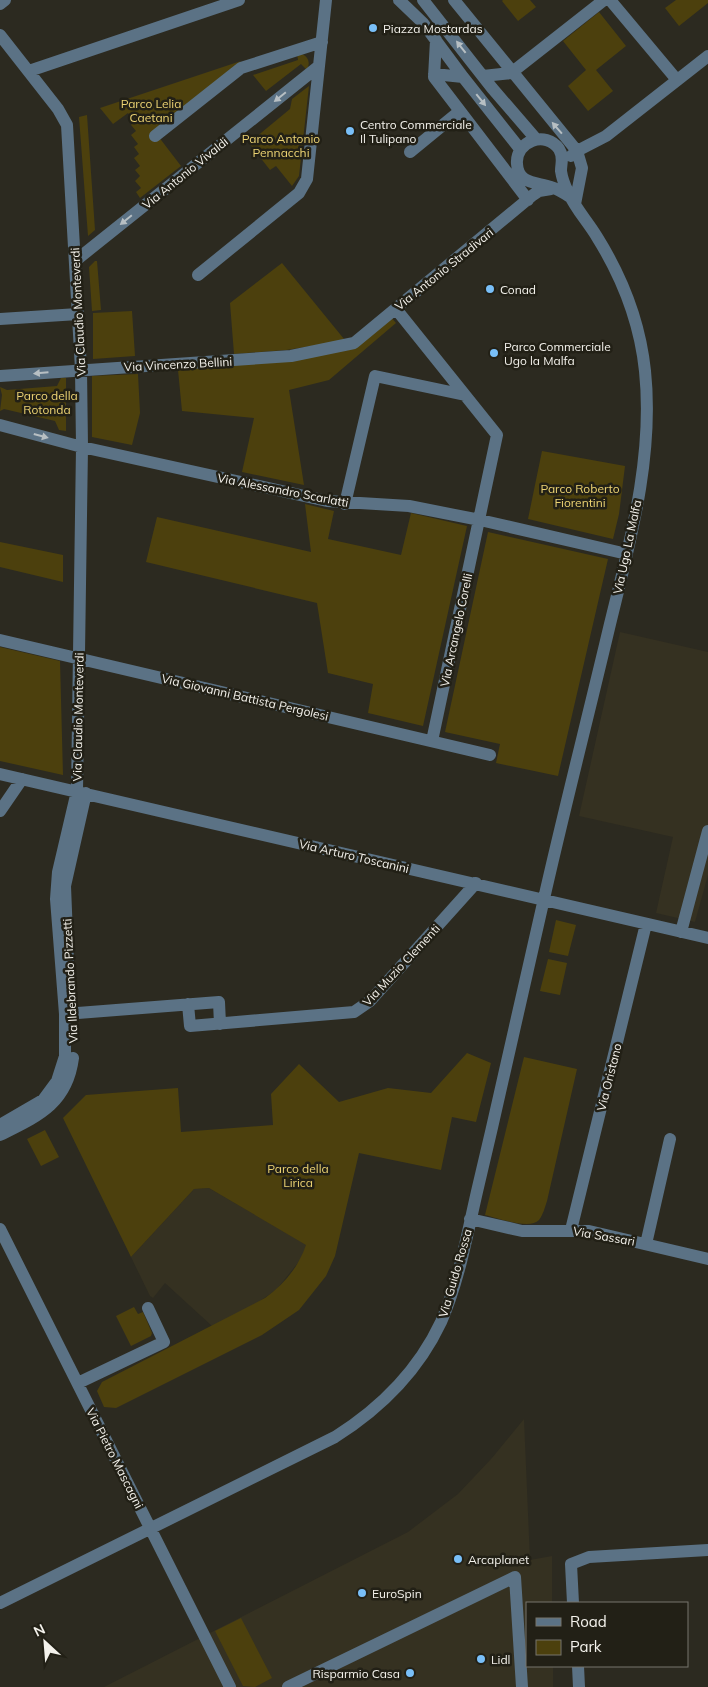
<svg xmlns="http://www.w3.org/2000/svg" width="708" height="1687" font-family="Mulish,sans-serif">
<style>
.built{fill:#353121}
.green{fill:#4c400d}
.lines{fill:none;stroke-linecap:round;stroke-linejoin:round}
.minor{stroke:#5b7285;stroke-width:12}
.oneway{fill:#b7bfc3}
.poi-dot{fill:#79bff8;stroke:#222016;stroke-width:2}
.labels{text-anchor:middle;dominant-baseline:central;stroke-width:5;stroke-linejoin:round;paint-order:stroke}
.poi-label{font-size:12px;fill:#f4f2ec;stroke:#222016;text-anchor:start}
.park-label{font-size:12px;fill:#ecd373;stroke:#222016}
.street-label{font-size:12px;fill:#f4f2ec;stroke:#222016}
</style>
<rect width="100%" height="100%" fill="#2c2a20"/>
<path class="built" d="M620,632L708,652V875L695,922L656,913L673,837L579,816Z
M209,1188L307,1245L301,1259L277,1289L250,1308L212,1326L165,1283L153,1298L150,1296L131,1257L194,1189Z
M524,1419L530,1560L552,1556V1603H527V1666H553V1687H104L408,1532L458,1494L492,1458Z"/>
<path class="green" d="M503,0H530L536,7L518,21L502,1Z
M676,0H708V3L679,26L665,8Z
M599,12L626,46L596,70L613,91L588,111L568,86L586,70L563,41Z
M297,53C304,53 311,59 308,67L306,69L301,64L266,91L253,75L298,60Z
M241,61L155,132L181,166L140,198L136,192L141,188L135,181L140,176L135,170L140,166L134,158L139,154L134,147L138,144L131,135L136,131L131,125L135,121L128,113L113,124L100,108Z
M309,86L299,176L292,186L276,166L270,170L249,143L290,109L292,99Z
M87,115L95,230L88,236L79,117Z
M95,261H97L101,310L92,311L89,267Z
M282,263L344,339L337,342L286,350L234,354L230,303Z
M132,311L135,356L93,359V313Z
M391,317L396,323L329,380L289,390L304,485L242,472L254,418L182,411L178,370L353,348Z
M138,374L140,413L132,445L92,437V376Z
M61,378H66V431L59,430L55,421L4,409L0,411L2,395L0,387L7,390L57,386Z
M542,451L625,466L619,514L613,539L528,519Z
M305,504L334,511L328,539L401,555L411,513L467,526L423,726L368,713L373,684L328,673L317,603L146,562L157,517L311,552Z
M488,532L608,559L558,776L496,763L500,744L445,732Z
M0,542L63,555V582L0,567Z
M0,647L60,661L63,775L0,761Z
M556,920L576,925L568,956L549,952Z
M548,959L567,963L560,995L540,991Z
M467,1053L491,1063L476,1122L452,1117L441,1170L359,1153L335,1256L326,1276L299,1310L262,1335L116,1408L104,1407L97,1391L102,1382L265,1298C284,1284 298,1268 306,1245L209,1188L194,1189L131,1257L63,1118L86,1095L178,1088L181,1132L273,1125L271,1094L299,1064L339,1102L388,1088L431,1093Z
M524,1057L577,1069L547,1201C545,1207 543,1215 539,1220C530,1230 497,1218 485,1215Z
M45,1130L59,1157L41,1166L27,1139Z
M134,1307L138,1314L143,1312L152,1333L151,1336L131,1346L116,1316Z
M241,1618L272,1678L255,1687L243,1686L215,1631Z"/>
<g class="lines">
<path class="minor" d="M399,0L423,23L463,77L520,149
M423,0L492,88L536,139
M454,0L577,151L571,156
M610,0L677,80
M0,4L5,0
M0,35L58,109L67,125L81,369L82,447L77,791L58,872L56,899L65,1014V1056L57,1081L43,1100L0,1125
M436,40L434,77L528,200
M29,71L239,0
M434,74L463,77
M483,76L511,73L604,0
M155,136L241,68L322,42
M410,152L460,111
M575,204L582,168L577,151L606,136L708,56
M75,261L319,66
M198,275L299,193L307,179L326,0
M396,309L497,435L432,741
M0,319L78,314
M0,376L291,356L354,343L533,195L539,191L551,189
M0,425L82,447L327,501L409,506L480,520L627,554
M345,504L375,376L465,395
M0,640L490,755
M0,774L708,938
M0,811L22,779
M681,932L708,831
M68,961L65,886L86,793
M188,1004L190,1026L354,1012L370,1001L476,883
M65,1014L219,1002L220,1024
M0,1135C38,1116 67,1104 73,1058
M470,1219L522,1231H589L708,1259
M0,1229L230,1687
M571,1230L646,924
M646,1244L670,1139
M78,1383L164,1342L148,1308
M0,1603L335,1437C381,1408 418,1371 441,1322C460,1279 468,1229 479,1183C501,1090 522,997 543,903C564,810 588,717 610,624C630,542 654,456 645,371C640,323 622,277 597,237C588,222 575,208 568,192C565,186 562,178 561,171C561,163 564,157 559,149C546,130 515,141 517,164C518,184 536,182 551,187C558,189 564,193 570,197
M573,1603L571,1564L589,1557L708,1550
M578,1666L579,1687
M288,1687L515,1577L522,1687"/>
</g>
<defs><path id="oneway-solid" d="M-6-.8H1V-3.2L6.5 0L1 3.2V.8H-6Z" transform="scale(1.25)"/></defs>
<g class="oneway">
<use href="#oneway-solid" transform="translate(461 47) rotate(-128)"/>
<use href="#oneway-solid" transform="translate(280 97) rotate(141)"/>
<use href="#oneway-solid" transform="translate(481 100) rotate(51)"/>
<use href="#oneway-solid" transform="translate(557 128) rotate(-131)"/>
<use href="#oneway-solid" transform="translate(126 220) rotate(141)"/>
<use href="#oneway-solid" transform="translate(41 373) rotate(175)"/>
<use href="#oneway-solid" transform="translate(41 436) rotate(15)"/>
</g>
<g class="poi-dot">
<circle cx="373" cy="28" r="5"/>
<circle cx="350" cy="131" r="5"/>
<circle cx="490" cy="289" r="5"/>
<circle cx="494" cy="353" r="5"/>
<circle cx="458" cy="1559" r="5"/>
<circle cx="362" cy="1593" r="5"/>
<circle cx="481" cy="1659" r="5"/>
<circle cx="410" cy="1673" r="5"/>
</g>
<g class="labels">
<g class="poi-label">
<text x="383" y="28">Piazza Mostardas</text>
<text x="360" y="124">Centro Commerciale<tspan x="360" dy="14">Il Tulipano</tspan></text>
<text x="500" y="289">Conad</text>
<text x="504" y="346">Parco Commerciale<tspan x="504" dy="14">Ugo la Malfa</tspan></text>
<text x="468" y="1559">Arcaplanet</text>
<text x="372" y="1593">EuroSpin</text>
<text x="491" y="1659">Lidl</text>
<text x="400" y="1673" text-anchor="end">Risparmio Casa</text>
</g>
<g class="park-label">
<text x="151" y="103">Parco Lelia<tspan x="151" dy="14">Caetani</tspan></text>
<text x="281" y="138">Parco Antonio<tspan x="281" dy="14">Pennacchi</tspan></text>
<text x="47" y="395">Parco della<tspan x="47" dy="14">Rotonda</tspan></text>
<text x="580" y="488">Parco Roberto<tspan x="580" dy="14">Fiorentini</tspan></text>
<text x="298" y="1168">Parco della<tspan x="298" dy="14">Lirica</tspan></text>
</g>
<g class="street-label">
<text transform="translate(185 173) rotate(-39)">Via Antonio Vivaldi</text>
<text transform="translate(444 269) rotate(-39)">Via Antonio Stradivari</text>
<text transform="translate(78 312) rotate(-93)">Via Claudio Monteverdi</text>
<text transform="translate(178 364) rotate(-3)">Via Vincenzo Bellini</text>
<text transform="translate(283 490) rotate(11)">Via Alessandro Scarlatti</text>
<text transform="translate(627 547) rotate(-78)">Via Ugo La Malfa</text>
<text transform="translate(456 630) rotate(-78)">Via Arcangelo Corelli</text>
<text transform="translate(245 697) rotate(13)">Via Giovanni Battista Pergolesi</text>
<text transform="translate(78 717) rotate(-89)">Via Claudio Monteverdi</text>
<text transform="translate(354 856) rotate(13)">Via Arturo Toscanini</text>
<text transform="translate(401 965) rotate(-47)">Via Muzio Clementi</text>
<text transform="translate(70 981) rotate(-93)">Via Ildebrando Pizzetti</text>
<text transform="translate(609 1077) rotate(-76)">Via Oristano</text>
<text transform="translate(604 1236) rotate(10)">Via Sassari</text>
<text transform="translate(455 1273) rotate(-74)">Via Guido Rossa</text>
<text transform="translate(115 1458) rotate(63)">Via Pietro Mascagni</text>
</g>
</g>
<rect x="526" y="1602" width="162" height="65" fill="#222016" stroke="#76746c"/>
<rect x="536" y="1618" width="25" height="8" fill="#5b7285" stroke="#76746c"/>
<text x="570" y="1627" font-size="15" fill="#f4f2ec">Road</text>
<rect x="536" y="1640" width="25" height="15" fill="#4c400d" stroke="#76746c"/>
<text x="570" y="1652" font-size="15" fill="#f4f2ec">Park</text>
<g transform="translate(45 1642) rotate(334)" stroke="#222016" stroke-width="4" paint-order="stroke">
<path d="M0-4L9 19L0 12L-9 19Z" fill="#f4f2ec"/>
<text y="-8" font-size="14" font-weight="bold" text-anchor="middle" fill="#f4f2ec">N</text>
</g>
</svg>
